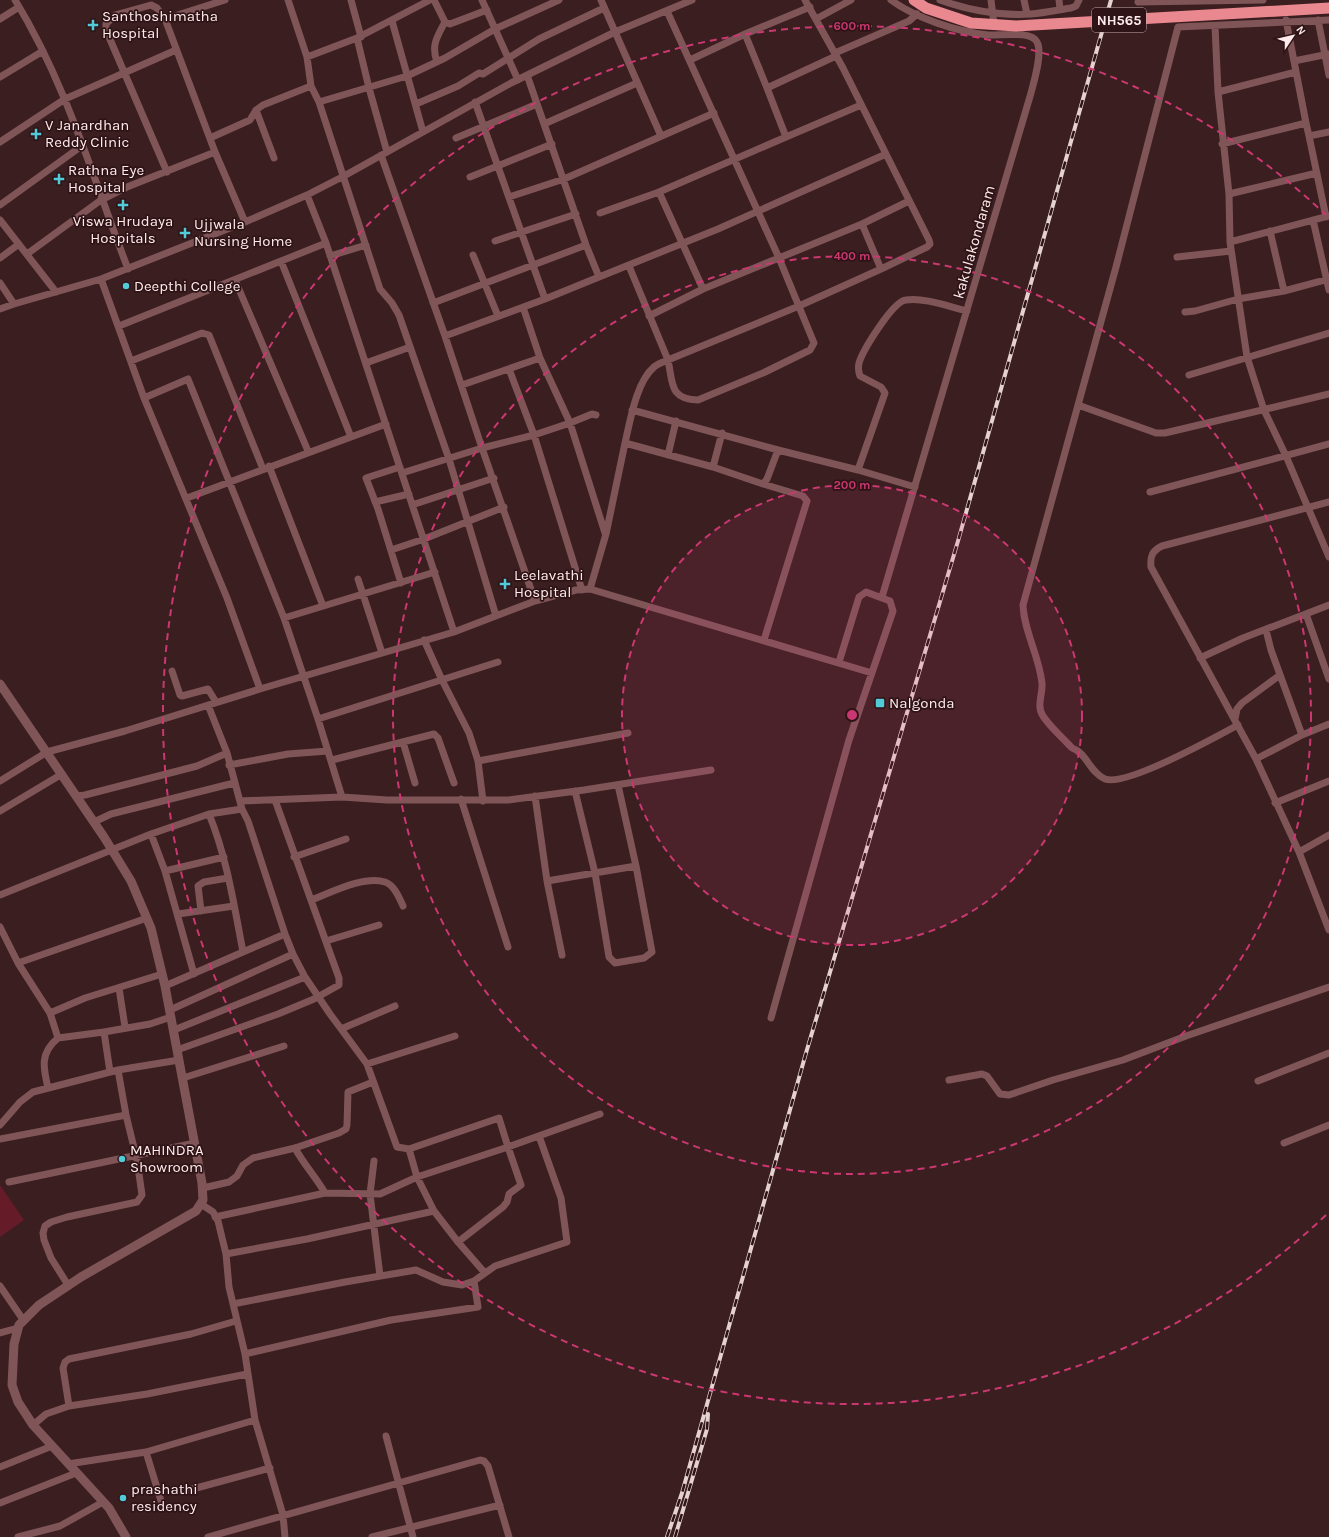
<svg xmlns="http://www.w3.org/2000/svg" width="1329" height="1537" font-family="Karla,sans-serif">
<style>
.green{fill:#651c28}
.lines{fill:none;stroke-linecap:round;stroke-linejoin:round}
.minor{stroke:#805558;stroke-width:7}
.tertiary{stroke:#805558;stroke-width:9}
.rail-casing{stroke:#e6d1d1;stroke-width:4}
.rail{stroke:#2f1417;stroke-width:2.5;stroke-dasharray:8;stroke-linecap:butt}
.trunk-bridge{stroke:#ea8890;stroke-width:11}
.ring{fill:none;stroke:#cb3871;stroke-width:2;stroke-dasharray:7 5}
.poi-dot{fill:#52cbd8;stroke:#2f1417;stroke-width:1.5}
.labels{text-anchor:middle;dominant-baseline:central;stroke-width:3.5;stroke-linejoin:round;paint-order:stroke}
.shield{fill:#2f1417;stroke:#c1aaab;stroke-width:1}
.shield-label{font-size:14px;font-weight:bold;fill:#ffebeb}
.poi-label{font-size:15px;fill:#ffebeb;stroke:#2f1417;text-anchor:start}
.street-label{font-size:15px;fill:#ffebeb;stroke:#2f1417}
.centre{fill:#cb3871;stroke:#2f1417;stroke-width:2}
.ring-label{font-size:12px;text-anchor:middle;font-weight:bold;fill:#cb3871;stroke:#2f1417;stroke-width:3.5;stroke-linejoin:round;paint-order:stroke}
</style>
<rect width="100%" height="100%" fill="#3a1e20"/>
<path class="green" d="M0,1185L24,1220L0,1237Z"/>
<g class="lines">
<path class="minor" d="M15,0C66,83 93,178 128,269
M288,0L307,57L311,86L319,102
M351,0L361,37
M434,0L445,22L450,24L487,10
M482,0L518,80
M601,0L661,136
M805,0L843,68L929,240L930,244L927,247L881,269L862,224
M940,0C968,10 1001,16 1031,14C1044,13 1058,10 1071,8L1076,6L1079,0
M991,0L994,24
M1024,0L1027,14
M1059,0L1060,9
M1139,0L1138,2L1263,0
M0,19L19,7
M165,19L225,0
M816,19L851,0
M1286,20L1306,123
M1318,20L1329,75
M392,21L423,132
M1215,26L1218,92L1229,194L1230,242L1247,357L1264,410L1286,456L1329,557
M745,34L767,88L836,56
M835,53L909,21L917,14
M307,57L357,38
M690,60L745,34L810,7
M1294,61L1329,54
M437,62C431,45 437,37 445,22
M527,75L586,245L599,277L718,229L886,154
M0,77L43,51
M767,88L786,137L861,105
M1218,92L1296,72
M416,104L458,86L479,73L483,74L539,39L604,8
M256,110L274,158
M544,124L637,83
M1309,136L1326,217
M210,138L250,120L256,110L263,105L311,86
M456,138L537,104
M0,142L65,99L176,50
M1222,144L1306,123L1309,136L1329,132
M387,152L369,88L357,38L430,0
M381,155L445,336L482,448L535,601
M167,172L106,30V24L115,15L151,5L157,8L165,19L215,152L245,222
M470,177L552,144
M659,192L703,289L862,224L909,201
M1229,194L1317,173
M307,195L326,243L454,632
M509,197L564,179L714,113
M0,205L83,145
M600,213L659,192L786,137
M0,220L56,292
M1313,220L1329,290
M1270,231L1284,291
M495,241L576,214
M1230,242L1329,216
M27,254L101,200L127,187L215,152
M473,255L498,316
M330,256L366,245
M1177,257L1231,251
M0,258L19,244
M281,261L351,437
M629,266L668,360L799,306L881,269
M101,279L144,398L227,598L260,689
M235,280L308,451
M0,283L14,304
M545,299L599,277
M433,303L586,245
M523,307L540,358L570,423L592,414L596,415
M0,309L14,304L101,279L245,222L307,195L344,176L511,83L615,32L692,0
M1185,312L1195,311L1238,299L1284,291L1329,279
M649,316L703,289
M119,326L326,243
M445,336L545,299L475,102
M131,361L202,333L209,335L263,469
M366,363L410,347
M509,369L534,435L570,423L605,533
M1189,375L1329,333
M462,385L540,358
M144,398L188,379L284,618L318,719L342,797
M1078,405L1156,433H1165L1329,394
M632,410L778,450
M625,443C630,422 636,382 654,367C657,364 663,362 668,360C673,383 669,399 698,400L763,373L810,350L814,343L779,258L667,11
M668,455L676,421
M269,466L323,606
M400,467L366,478L378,509L401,583
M713,467L722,433
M858,470L915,487
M402,473L482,448L534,435L582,590
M763,484L803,496L807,501L764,640
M1150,492L1329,444
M187,498L386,424
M375,502L409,494
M1329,502L1162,546C1152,551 1150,556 1151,567L1256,759L1299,852L1329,930
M412,505L494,478
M391,550L424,539L504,507
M358,579L382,653
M590,589L606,534L625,443L713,467L763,484L767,479L778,450L858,470L885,393L881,387L860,376C858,371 858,368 859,363C863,350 893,301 906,300C923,297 950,307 967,311
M882,597L1031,93C1034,81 1043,53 1037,42C1031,30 1000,36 988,35C958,32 915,18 891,0
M1306,614L1329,679
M496,616L449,459L399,315L392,303L380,289L319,102L407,76L445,58L495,29L559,0
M284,618L435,572
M1266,630L1271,650L1302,735
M424,640L442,680L469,733L478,761L483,801
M1200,658L1243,638L1329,605
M172,671L180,695L182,696L208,689L216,702
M208,705L227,753L242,809L248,821L285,934L293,954L305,977L330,1014L367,1064L397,1147L409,1149L499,1118L508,1147L600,1114
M318,719L498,662
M1235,719L1237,709L1242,703L1280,675
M1238,725C1216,737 1126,787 1105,779C1090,773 1087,753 1072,748C1063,738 1050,727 1043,716C1036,706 1043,694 1042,683C1039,655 1024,632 1023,605L1116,267L1178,27L1329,20
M403,742L415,783
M1256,759L1302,735L1329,724
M332,760L434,734L438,738L454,783
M478,761L628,733
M229,765L288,754L328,751
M0,781L47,752L125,731L260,689L454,632L535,601L576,590L590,589L872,673
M618,785L636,866
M76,796L85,795L197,766L227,753
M535,796L547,881L562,955
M461,799L508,947
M240,801L342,797L387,800H508L584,790L711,770
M1275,803L1329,781
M0,811L62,774
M94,822L111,814L234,783
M151,834L165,871L194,974
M1299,852L1329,835
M294,857L346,839
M165,871L224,857
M547,881L636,866L652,952L644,958L615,963L609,957L595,873L575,791
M0,895L151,834L209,814L242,809
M311,900C330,893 364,875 385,882C394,885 399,897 403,906
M201,911L198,886L204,882L228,878
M178,914L234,906
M0,927L18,963L147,918
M326,941L379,925
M243,952L285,934
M18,963L50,1013L58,1038
M165,986L243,952C234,905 227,858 209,814
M119,988L125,1027
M170,1010L293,954
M50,1013L85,998L162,974
M771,1018L849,740L893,611L890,601L866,592L859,597L839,662
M341,1029L395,1006
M174,1030L305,977
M177,1050L278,1014L314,999L339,985V978L275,800
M367,1064L455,1036
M110,1072L104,1032L150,1024L171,1017
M183,1078L284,1046
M949,1080L982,1074L987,1076L1000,1094L1009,1095L1053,1080L1123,1060L1186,1036L1329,987
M1258,1081L1329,1053
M48,1088C43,1067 40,1053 58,1038L104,1032
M0,1125L20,1102L33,1092L118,1070
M0,1139L126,1115
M1284,1143L1329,1125
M508,1147L521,1185L509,1194L507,1202L503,1207L458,1242L434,1211L417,1177Z
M295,1148C304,1165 316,1177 325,1193
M374,1161L370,1194L380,1276
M9,1182L195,1143
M203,1188L229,1182L237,1176L243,1165L253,1158L295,1148L339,1133L346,1129L347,1125L348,1092L373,1082
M201,1204L213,1212L218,1221L226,1254L229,1287L245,1354L255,1420L283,1515L285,1537
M215,1217L325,1193L380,1194L417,1177L409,1149
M458,1242L485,1273
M226,1254L307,1239L434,1211
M68,1285L51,1258L44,1240L43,1233L45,1226L51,1222L67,1217L137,1202L142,1195L137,1160L126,1115L118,1070L179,1060
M0,1286L24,1321
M233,1304L345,1282L416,1270L443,1282L462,1285L474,1281L495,1266L567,1242L561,1198L539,1136
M0,1333L18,1328
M245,1354L391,1320L478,1307L474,1281
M69,1406L63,1368L65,1362L69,1359L191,1334L236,1321
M33,1425L46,1414L69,1406L147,1394L247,1374
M386,1436L413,1537
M68,1464L146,1452
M0,1467L52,1446
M189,1490L270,1468
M0,1503L76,1473
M162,1504L146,1452L255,1420
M18,1537L60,1526L103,1502
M208,1537L480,1460L484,1461L488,1466L509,1537
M372,1537L500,1505"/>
<path class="tertiary" d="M0,684L104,837L131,881L151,928L165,986L202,1183L203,1200L196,1211L81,1277L39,1305L19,1325L14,1344L12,1385L18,1402L33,1425L109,1508L126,1537"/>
<defs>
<path id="rail" d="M667,1537L682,1493L806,1053L958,541L1111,0
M675,1537L707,1429L708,1414"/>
</defs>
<use href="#rail" class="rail-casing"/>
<use href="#rail" class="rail"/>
<path class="trunk-bridge" d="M914,0L926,8L971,23L1016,26L1329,8"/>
</g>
<circle cx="852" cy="715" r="230" fill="#cb3871" fill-opacity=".12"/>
<g class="ring">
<circle cx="852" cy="715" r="230"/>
<circle cx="852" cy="715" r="459"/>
<path d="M1326 1215A689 689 0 1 1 1326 215"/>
</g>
<g class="poi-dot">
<path d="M91 19h4v4h4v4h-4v4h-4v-4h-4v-4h4z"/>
<path d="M34 128h4v4h4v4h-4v4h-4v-4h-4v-4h4z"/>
<path d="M57 173h4v4h4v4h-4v4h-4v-4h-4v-4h4z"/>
<path d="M121 199h4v4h4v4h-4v4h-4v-4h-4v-4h4z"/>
<path d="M183 227h4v4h4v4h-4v4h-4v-4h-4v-4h4z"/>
<circle cx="126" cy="286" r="4"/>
<path d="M503 578h4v4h4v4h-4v4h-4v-4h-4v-4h4z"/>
<rect x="875" y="698" width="10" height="10" rx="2"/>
<circle cx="122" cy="1159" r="4"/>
<circle cx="123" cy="1498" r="4"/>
</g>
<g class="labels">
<rect class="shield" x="1092" y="8" width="54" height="24" rx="3"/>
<g class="shield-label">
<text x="1119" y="20">NH565</text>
</g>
<g class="poi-label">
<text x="102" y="16">Santhoshimatha<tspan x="102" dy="17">Hospital</tspan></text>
<text x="45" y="125">V Janardhan<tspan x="45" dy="17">Reddy Clinic</tspan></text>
<text x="68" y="170">Rathna Eye<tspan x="68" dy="17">Hospital</tspan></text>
<text x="123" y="221" text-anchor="middle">Viswa Hrudaya<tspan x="123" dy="17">Hospitals</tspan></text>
<text x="194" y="224">Ujjwala<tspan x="194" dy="17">Nursing Home</tspan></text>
<text x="134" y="286">Deepthi College</text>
<text x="514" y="575">Leelavathi<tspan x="514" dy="17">Hospital</tspan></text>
<text x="889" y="703">Nalgonda</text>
<text x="130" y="1150">MAHINDRA<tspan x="130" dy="17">Showroom</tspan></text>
<text x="131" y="1489">prashathi<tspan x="131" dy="17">residency</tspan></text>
</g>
<g class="street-label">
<text transform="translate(974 242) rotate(-74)">kakulakondaram</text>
</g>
</g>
<circle cx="852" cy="715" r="6" class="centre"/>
<g class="ring-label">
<text x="852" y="30">600 m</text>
<text x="852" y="260">400 m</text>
<text x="852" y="489">200 m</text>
</g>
<g transform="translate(1293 36) rotate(55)" stroke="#2f1417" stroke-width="3" paint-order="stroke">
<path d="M0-3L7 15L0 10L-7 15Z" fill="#ffebeb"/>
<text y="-6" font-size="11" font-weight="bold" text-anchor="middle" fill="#ffebeb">N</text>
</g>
</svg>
